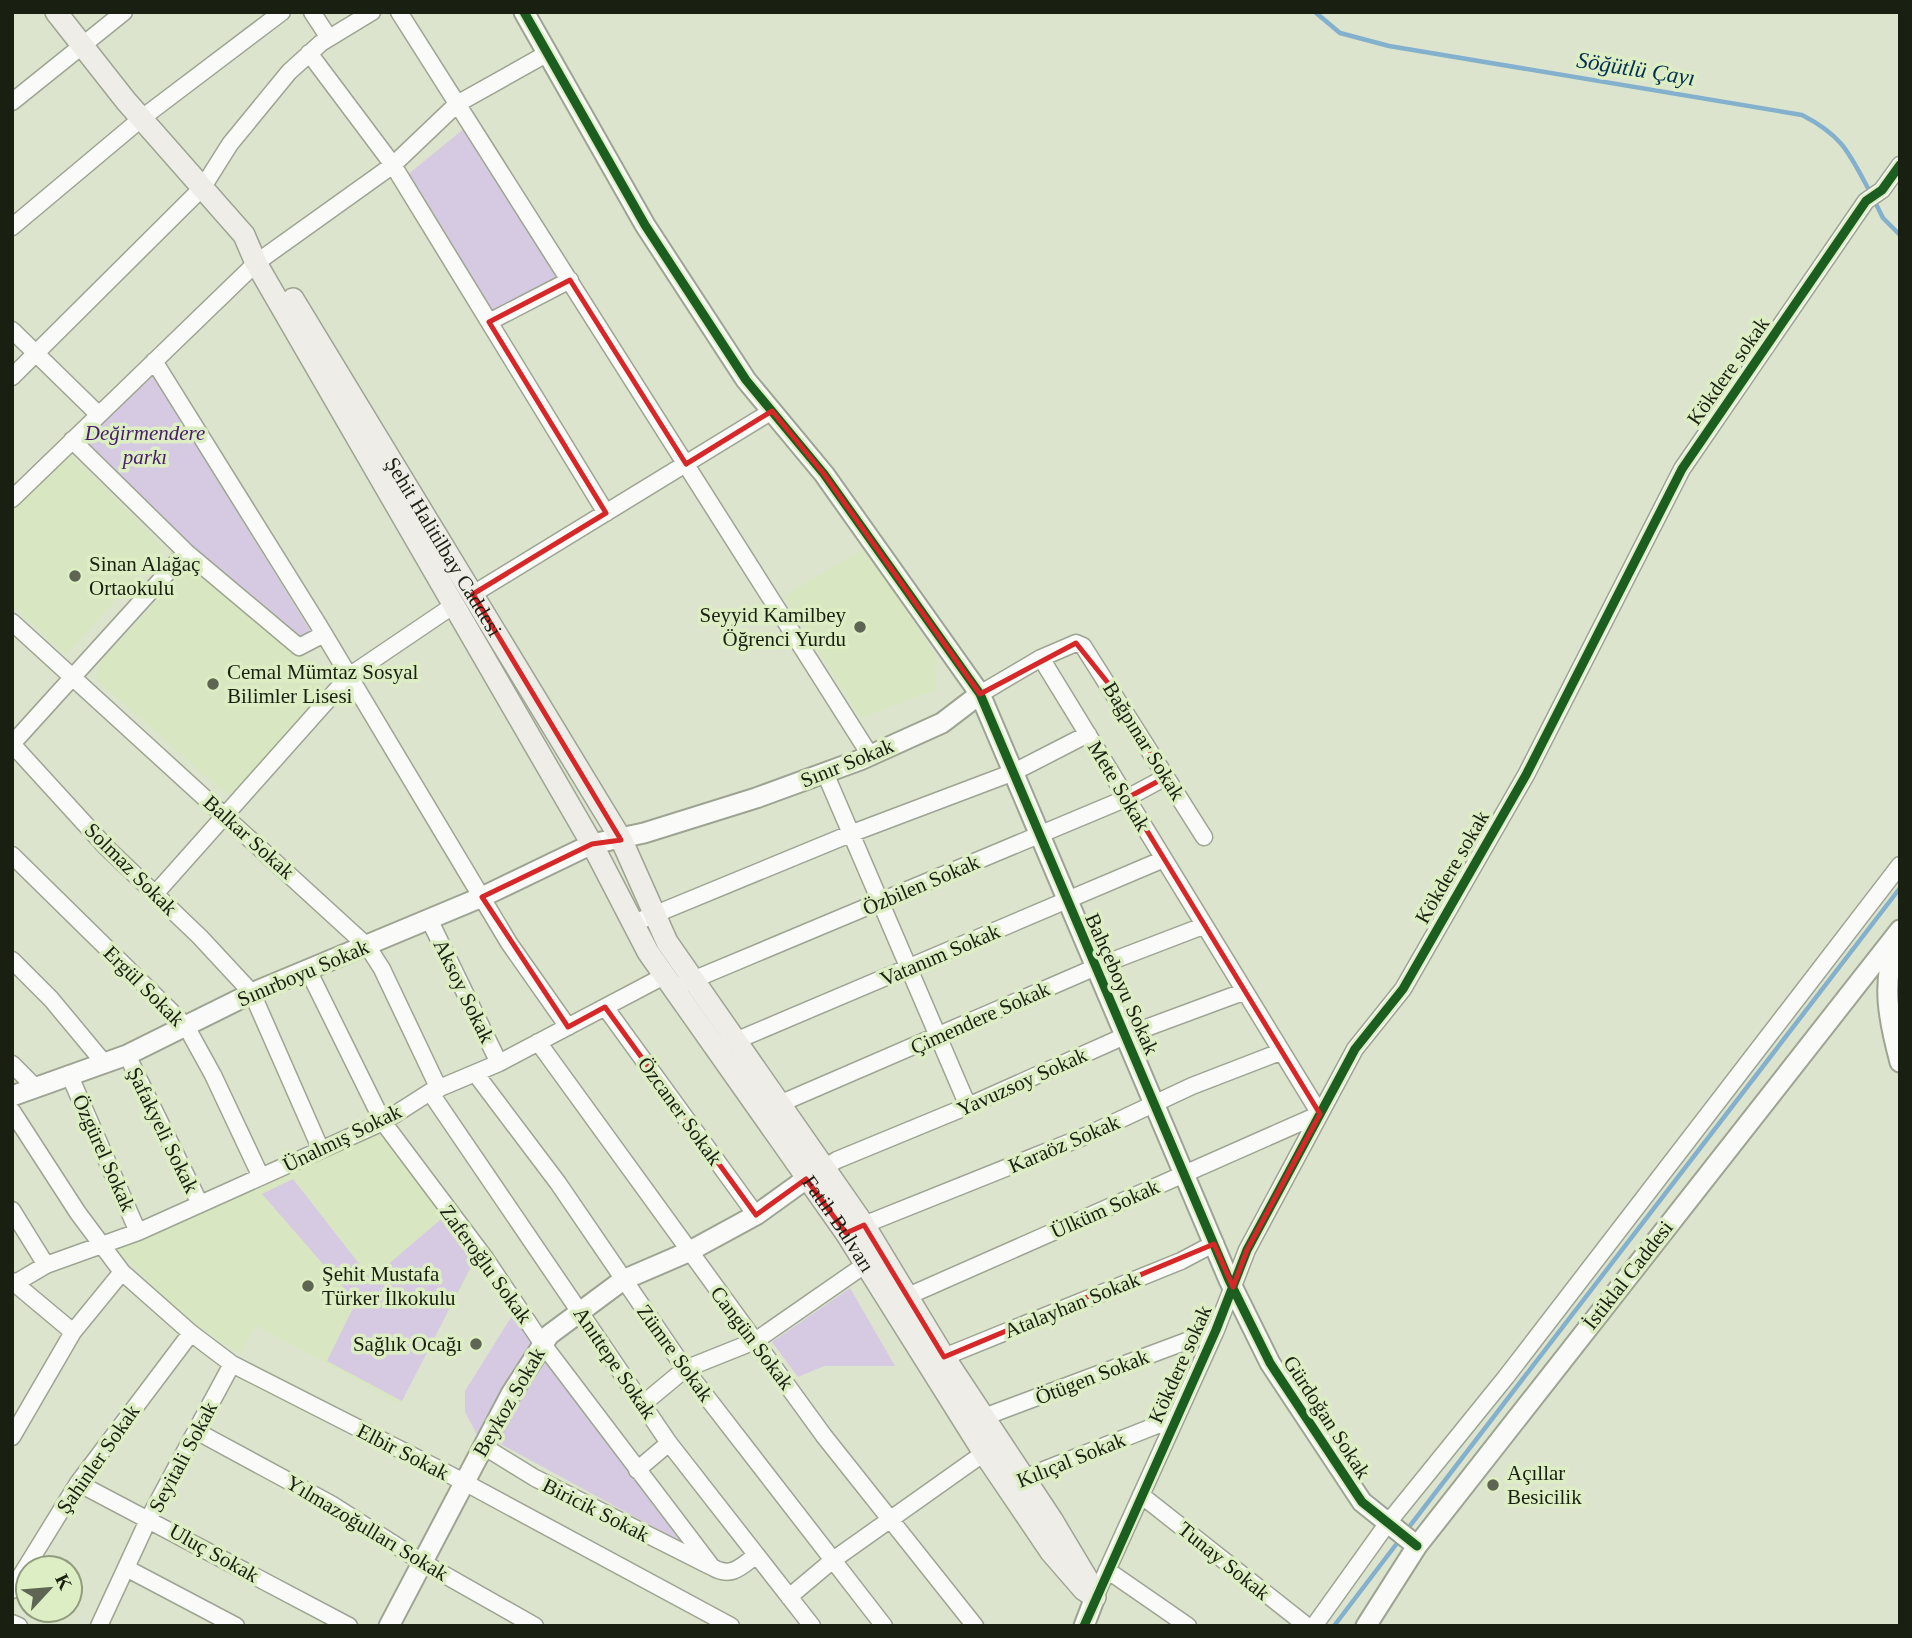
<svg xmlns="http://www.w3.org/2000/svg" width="1912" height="1638" font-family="'Times New Roman',serif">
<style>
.built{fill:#d8e6c1}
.green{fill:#d5cae2}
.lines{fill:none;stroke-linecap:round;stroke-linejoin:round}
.stream{stroke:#83b0cd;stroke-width:4.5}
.minor-casing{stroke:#9da492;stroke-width:19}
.tertiary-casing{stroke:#9da492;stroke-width:23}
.secondary-casing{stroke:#9da492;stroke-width:24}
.minor{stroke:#fafbf8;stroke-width:16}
.tertiary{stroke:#fafbf8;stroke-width:19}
.secondary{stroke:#efede8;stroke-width:21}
.cycleway-casing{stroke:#deeec4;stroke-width:13}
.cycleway{stroke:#1b5e20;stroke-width:9}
.marked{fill:none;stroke:#d62828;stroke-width:5;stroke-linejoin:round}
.poi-dot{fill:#5e6553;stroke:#deeec4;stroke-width:2.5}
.labels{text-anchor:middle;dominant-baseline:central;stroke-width:7;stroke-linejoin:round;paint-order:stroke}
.street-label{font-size:21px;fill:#1a2011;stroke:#deeec4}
.park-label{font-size:21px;font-style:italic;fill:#461d6a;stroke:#deeec4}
.poi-label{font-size:21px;fill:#1a2011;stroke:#deeec4;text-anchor:start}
.water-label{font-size:23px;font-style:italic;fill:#002f50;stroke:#deeec4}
</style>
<rect width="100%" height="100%" fill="#dce4ce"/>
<path class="built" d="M68,452L164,548L66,655L12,605V511Z
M864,548L937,658L935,690L861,718L784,596Z
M195,565L314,665L326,690L235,793H225L96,679L99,664L189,566Z
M383,1122L480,1253L400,1404L256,1325L241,1354L186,1319L115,1247Z"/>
<path class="green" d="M466,127L563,280L492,317L406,176Z
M152,374L316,640L299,649L82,445Z
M293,1179L371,1279L446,1215L477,1255L402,1401L327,1361L356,1302L262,1194Z
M850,1288L895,1366H824L798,1377L772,1342Z
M515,1311L540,1347L480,1440L465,1412V1391Z
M542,1355L681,1542L495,1441Z"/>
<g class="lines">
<path class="stream" d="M1315,12L1340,33L1389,46L1802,115C1843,136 1849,153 1870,192
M1874,200L1883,218L1900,235
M1406,1531L1900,888
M1334,1626L1401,1538"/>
<defs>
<path id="minor" d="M312,12L329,38
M399,12L870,755
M309,53L393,165L606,513
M12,102L124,12
M12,227L142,118L282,12
M489,322L570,280
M12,330L99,415
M154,361L318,624L509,943L568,1027
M12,377L203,187L230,144L289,72L321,43L372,12
M72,440L186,552L299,647L324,634
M12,499L256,263L393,165L457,104L548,53
M473,594L772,411
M12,622L368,947L382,969L439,1089
M980,694L1041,658L1076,643L1083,646L1204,837
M12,744L107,848L200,937L252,993L321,1150
M12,744L186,552
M825,773L968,1106
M12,855L186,1026L213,1075L261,1177
M155,894L349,676L454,605
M429,919L499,1063
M634,923L850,834L1014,772L1088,734
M12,960L51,999L105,1064
M308,970L383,1122L485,1258L542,1343L712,1567C730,1578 740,1568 755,1556
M683,984L1127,798L1166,777
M605,1007L756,1215
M538,1042L824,1436L975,1626
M728,1044L1164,859
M127,1055L200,1204
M12,1064L35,1087
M475,1073L558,1183L685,1369L884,1626
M69,1074L138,1232
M430,1092L669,1443L812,1626
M770,1108L1096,967L1203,926
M12,1111L78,1213L122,1272L191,1333L232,1364L464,1482L731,1626
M817,1172L837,1160L968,1106L1127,1035L1243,992
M12,1210L46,1265
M856,1228L1083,1137L1192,1086L1280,1052
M12,1281L73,1332
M12,1285L46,1265L138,1232L383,1122L430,1092L499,1063L664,976
M899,1300L1320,1114L1041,658
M934,1361L1181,1261L1215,1243
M643,1404L685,1369L755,1341L866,1264
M976,1420L1216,1330
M198,1432L331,1504L422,1562L535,1626
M12,1437L73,1332L122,1272
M483,1446L535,1478L710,1566
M637,1470L669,1443
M1016,1481L1175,1418
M78,1483L349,1626
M1141,1495L1307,1626
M126,1568L236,1626
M1107,1570L1188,1626
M12,1590L78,1483L191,1333
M789,1597L833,1560L984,1453
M1095,1597L1216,1330L1247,1250L1355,1049L1403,989L1526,775L1682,469L1866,201L1882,190L1900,165
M12,1623L19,1626
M99,1626L149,1518L232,1364
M1314,1626L1387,1524L1506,1377L1900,865"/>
<path id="tertiary" d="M524,12L645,225L746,380L824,474L980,694L1229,1280L1270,1363L1362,1502L1417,1546
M1896,943C1881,984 1889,1021 1900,1062
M12,1096L127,1055L252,993L482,897L592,844L644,833L756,798L860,760L942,723L980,694
M389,1626L511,1394L549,1335L623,1280L688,1252L756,1215L806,1179
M1084,1626L1095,1597
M1366,1626L1417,1546L1900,930"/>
<g id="secondary">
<path id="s1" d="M56,12L126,101L244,235L256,263L592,844L648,952L846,1233L984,1453L1051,1552L1084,1590L1095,1597"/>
<path id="s2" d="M293,299L621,839L667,942L864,1225L944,1357L1052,1520L1089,1582"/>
</g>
</defs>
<use href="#minor" class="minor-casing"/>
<use href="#tertiary" class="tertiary-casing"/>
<use href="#secondary" class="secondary-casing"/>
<use href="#minor" class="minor"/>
<use href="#tertiary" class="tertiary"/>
<use href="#secondary" class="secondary"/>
<defs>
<path id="cycleway" d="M524,12L645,225L746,380L824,474L980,694L1229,1280L1270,1363L1362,1502L1417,1546
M1084,1626L1216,1330L1247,1250L1355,1049L1403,989L1526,775L1682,469L1866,201L1882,190L1900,165"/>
</defs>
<use href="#cycleway" class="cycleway-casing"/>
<use href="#cycleway" class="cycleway"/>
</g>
<path class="marked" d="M570,280L686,464L772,411L824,474L980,694L1076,643L1108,683L1166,777L1127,798L1320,1114L1247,1250L1233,1287L1214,1244L944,1357L864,1225L846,1233L806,1179L756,1215L605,1007L568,1027L482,897L592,844L621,840L473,594L606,513L489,322Z"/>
<g class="poi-dot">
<circle cx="75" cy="576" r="7"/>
<circle cx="860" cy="627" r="7"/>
<circle cx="213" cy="684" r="7"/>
<circle cx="308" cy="1286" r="7"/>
<circle cx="476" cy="1344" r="7"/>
<circle cx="1493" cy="1485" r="7"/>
</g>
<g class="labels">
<g class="street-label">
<text transform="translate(1728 371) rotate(-55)">Kökdere sokak</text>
<text stroke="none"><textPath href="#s2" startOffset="290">Şehit Halitilbay Caddesi</textPath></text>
<text transform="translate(1144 741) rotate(58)">Bağpınar Sokak</text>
<text transform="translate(847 763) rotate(-22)">Sınır Sokak</text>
<text transform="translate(1119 786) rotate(59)">Mete Sokak</text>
<text transform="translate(249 837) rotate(42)">Balkar Sokak</text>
<text transform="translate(1452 867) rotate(-60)">Kökdere sokak</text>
<text transform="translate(131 869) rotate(45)">Solmaz Sokak</text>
<text transform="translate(921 885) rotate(-23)">Özbilen Sokak</text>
<text transform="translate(940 955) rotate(-23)">Vatanım Sokak</text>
<text transform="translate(303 973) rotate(-23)">Sınırboyu Sokak</text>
<text transform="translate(1122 984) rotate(66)">Bahçeboyu Sokak</text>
<text transform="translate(144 986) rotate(45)">Ergül Sokak</text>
<text transform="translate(464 991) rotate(64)">Aksoy Sokak</text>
<text transform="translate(980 1018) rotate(-24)">Çimendere Sokak</text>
<text transform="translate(1022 1082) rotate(-24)">Yavuzsoy Sokak</text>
<text transform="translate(680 1111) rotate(54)">Özcaner Sokak</text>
<text transform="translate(163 1130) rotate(64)">Şafakyeli Sokak</text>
<text transform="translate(342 1138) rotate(-26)">Ünalmış Sokak</text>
<text transform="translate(1064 1144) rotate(-23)">Karaöz Sokak</text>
<text transform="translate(104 1153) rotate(66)">Özgürel Sokak</text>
<text transform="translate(1105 1209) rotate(-24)">Ülküm Sokak</text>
<text stroke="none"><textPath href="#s1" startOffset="1447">Fatih Bulvarı</textPath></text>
<text transform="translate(486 1264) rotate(54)">Zaferoğlu Sokak</text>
<text transform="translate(1628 1275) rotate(-52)">İstiklal Caddesi</text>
<text transform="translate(1072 1305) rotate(-22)">Atalayhan Sokak</text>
<text transform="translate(752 1338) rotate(53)">Cangün Sokak</text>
<text transform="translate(675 1353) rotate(54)">Zümre Sokak</text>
<text transform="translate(615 1363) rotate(56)">Anıttepe Sokak</text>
<text transform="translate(1180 1364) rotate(-66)">Kökdere sokak</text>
<text transform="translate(1092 1377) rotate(-21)">Ötügen Sokak</text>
<text transform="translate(509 1402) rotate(-60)">Beykoz Sokak</text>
<text transform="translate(1327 1417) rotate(57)">Gürdoğan Sokak</text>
<text transform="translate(403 1452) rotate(27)">Elbir Sokak</text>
<text transform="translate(183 1457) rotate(-62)">Seyitali Sokak</text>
<text transform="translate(98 1459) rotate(-55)">Şahinler Sokak</text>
<text transform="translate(1071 1460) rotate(-22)">Kılıçal Sokak</text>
<text transform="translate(596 1510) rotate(27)">Biricik Sokak</text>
<text transform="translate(367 1528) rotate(31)">Yılmazoğulları Sokak</text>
<text transform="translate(214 1553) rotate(29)">Uluç Sokak</text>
<text transform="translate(1224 1561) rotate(39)">Tunay Sokak</text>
</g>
<g class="park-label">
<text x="145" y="433">Değirmendere<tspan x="145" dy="24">parkı</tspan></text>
</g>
<g class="poi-label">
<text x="89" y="564">Sinan Alağaç<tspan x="89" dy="24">Ortaokulu</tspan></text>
<text x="846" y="615" text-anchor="end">Seyyid Kamilbey<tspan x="846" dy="24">Öğrenci Yurdu</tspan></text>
<text x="227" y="672">Cemal Mümtaz Sosyal<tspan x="227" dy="24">Bilimler Lisesi</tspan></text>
<text x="322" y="1274">Şehit Mustafa<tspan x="322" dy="24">Türker İlkokulu</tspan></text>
<text x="462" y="1344" text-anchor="end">Sağlık Ocağı</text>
<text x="1507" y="1473">Açıllar<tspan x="1507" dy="24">Besicilik</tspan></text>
</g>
<g class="water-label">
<text transform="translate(1636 69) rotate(9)">Söğütlü Çayı</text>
</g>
</g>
<rect width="1912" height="1638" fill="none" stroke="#1a2011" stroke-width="28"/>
<g transform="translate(49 1589) rotate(64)"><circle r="33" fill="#deeec4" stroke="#909c7c" stroke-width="2"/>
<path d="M0-5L12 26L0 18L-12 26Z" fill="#5e6553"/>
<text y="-10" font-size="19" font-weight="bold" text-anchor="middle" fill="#1a2011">K</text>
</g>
</svg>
